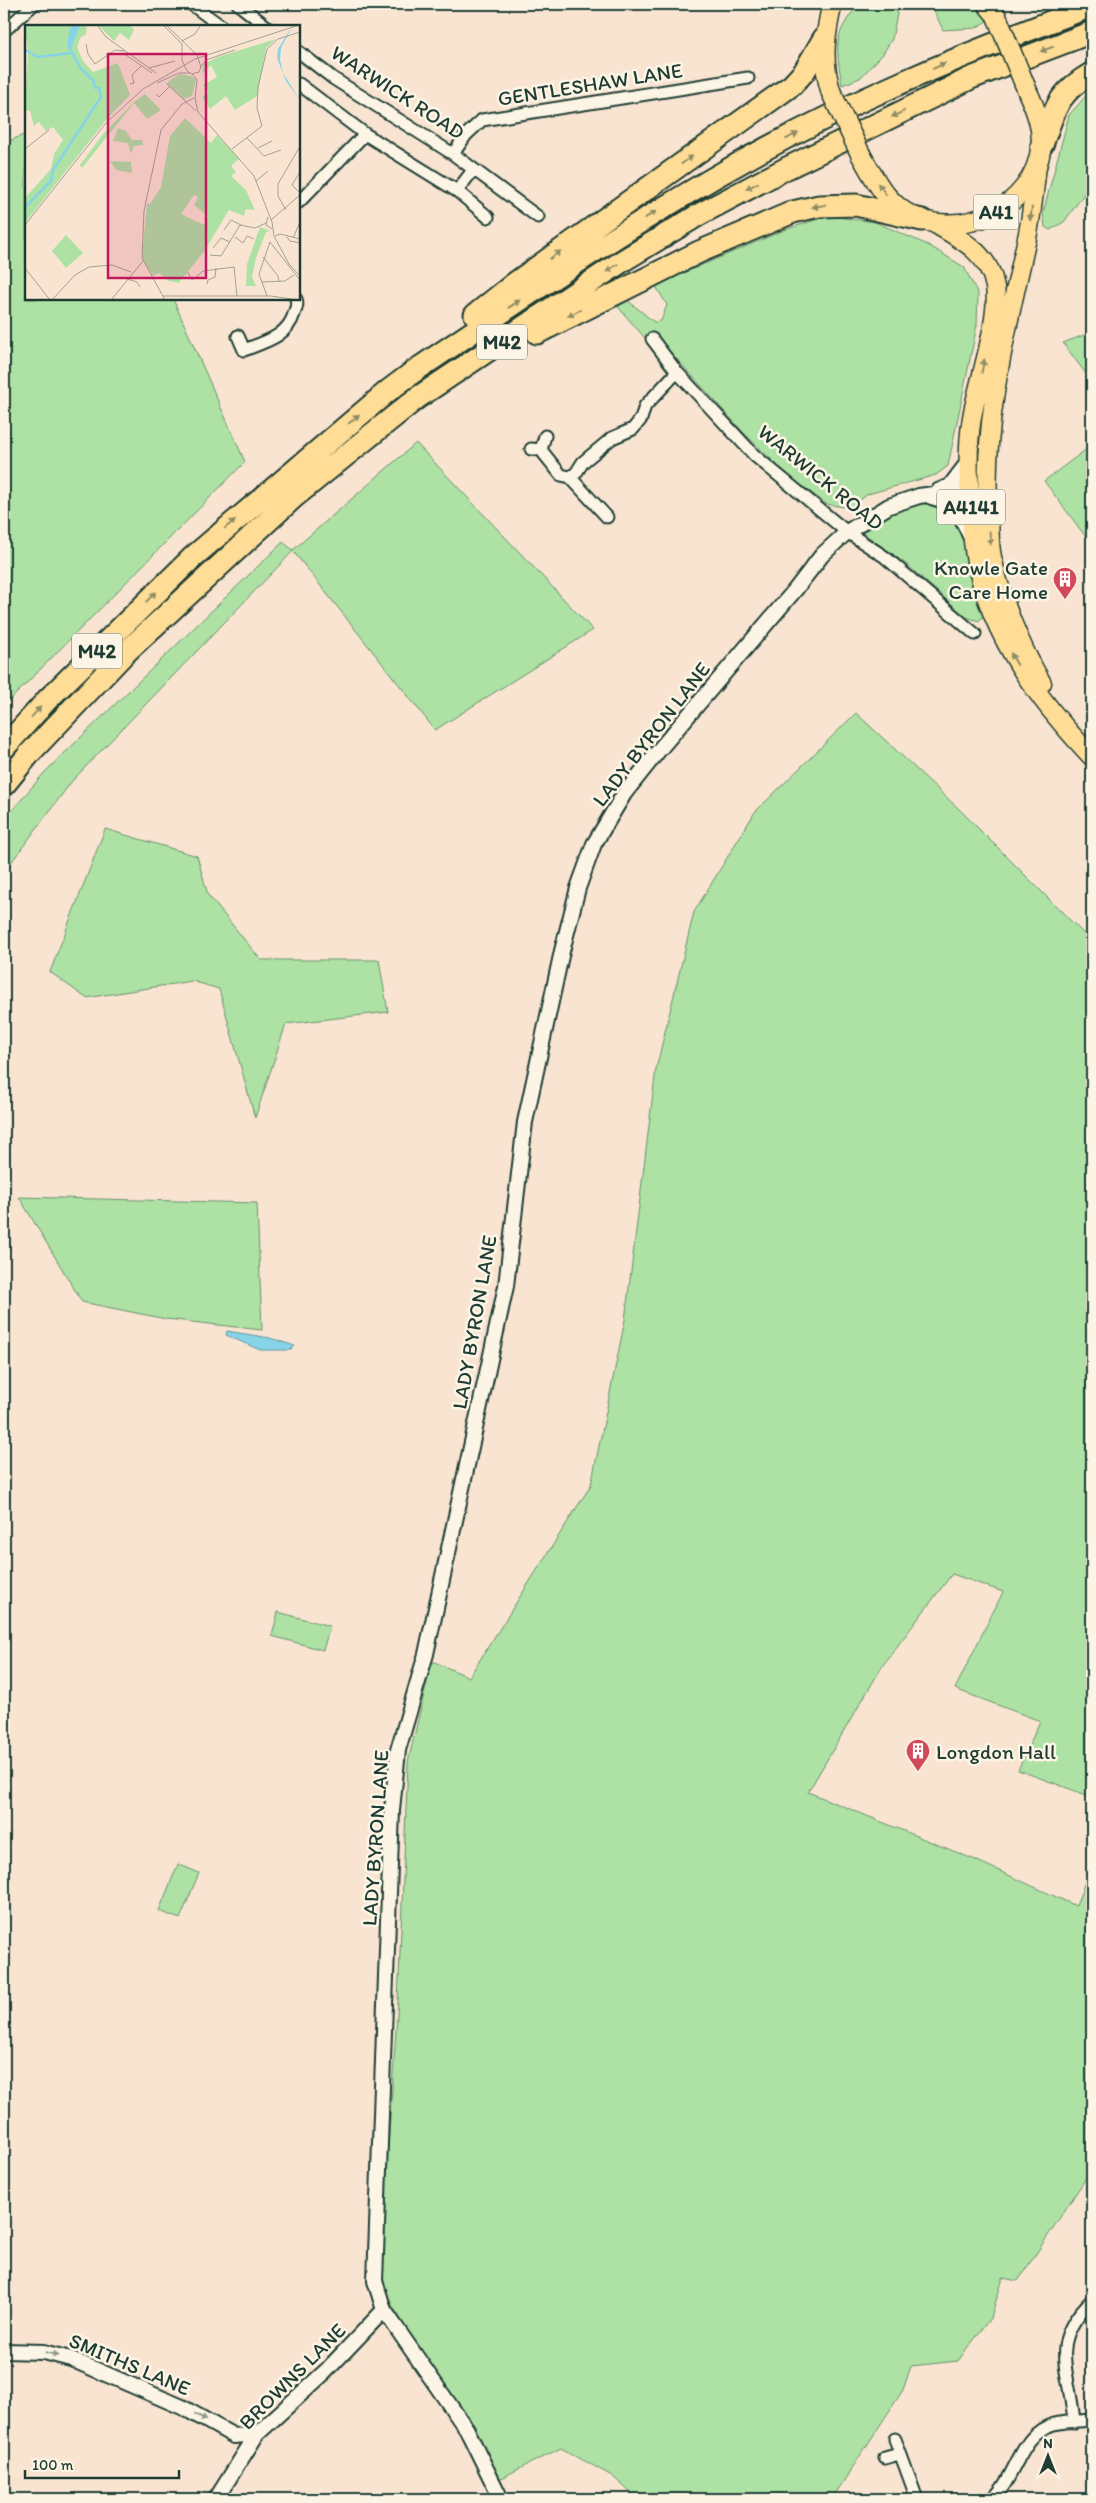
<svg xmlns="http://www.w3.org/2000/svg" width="1096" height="2503" font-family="Itim,sans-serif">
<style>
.green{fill:#ade2a4;stroke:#66906c}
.water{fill:#87d3e7;stroke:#5d979f}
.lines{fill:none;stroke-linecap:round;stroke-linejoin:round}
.minor-casing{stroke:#1f3d34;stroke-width:15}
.tertiary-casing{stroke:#1f3d34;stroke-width:18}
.primary-casing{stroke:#1f3d34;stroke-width:21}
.trunk-casing{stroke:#1f3d34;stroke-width:22}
.motorway-casing{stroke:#1f3d34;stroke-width:25}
.minor{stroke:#fcf5e5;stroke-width:11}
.tertiary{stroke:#fcf5e5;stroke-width:14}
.primary{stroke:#ffdd96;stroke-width:18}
.trunk{stroke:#ffdd96;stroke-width:19}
.motorway{stroke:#ffdd96;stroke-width:21}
.trunk-bridge-casing{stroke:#1f3d34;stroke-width:22;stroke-linecap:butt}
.trunk-bridge{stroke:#ffdd96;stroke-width:19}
.oneway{fill:#8f8d65}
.oneway2{fill:#8e998c}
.labels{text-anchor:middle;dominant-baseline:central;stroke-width:5;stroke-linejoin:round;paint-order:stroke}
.shield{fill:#fcf5e5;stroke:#617469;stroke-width:1}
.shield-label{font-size:20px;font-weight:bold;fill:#1f3d34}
.street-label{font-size:21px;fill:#1f3d34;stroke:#fcf5e5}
.poi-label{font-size:21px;fill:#1f3d34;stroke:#fcf5e5;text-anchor:end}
.inset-river{fill:none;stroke:#87d3e7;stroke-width:2.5}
.inset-road{fill:none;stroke:#a2a193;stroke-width:1}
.view{fill:#c2185b;fill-opacity:0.15;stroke:#c2185b;stroke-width:2.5}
.inset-edge{fill:none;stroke:#1f3d34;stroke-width:2.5}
</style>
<rect width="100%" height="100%" fill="#f9e4d2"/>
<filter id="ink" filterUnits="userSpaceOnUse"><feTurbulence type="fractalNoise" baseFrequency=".02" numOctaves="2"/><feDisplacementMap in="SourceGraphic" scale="10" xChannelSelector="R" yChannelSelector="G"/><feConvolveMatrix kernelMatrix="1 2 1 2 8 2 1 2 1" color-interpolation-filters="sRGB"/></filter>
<g filter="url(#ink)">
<path class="green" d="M859,4H899L892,39L882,55L860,78L842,85C836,46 832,36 859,4Z
M931,4H980L991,18L976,28L943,30Z
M1092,89V183L1064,222L1050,230L1045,227L1043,213L1069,115Z
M26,134V299H173L245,462L4,706V143Z
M828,216L875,222L928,245L964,267L978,294L977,325L948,466L936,475L868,494L850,508L826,504L784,472L744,433L656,336L645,338L618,307L627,300L654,322L661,321L667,305L655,285L787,229Z
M1092,332V382L1063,343Z
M416,443L593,630L435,730L293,551L72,781L4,872V820L44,773L283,542L293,550Z
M1092,445V545L1044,481Z
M936,503L949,511L963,539L983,616L979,621L966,617L906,564L859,530L907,504Z
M856,713L959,809L1092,942V1797L1018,1770L1040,1721L955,1689L1003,1592L952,1574L883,1665L808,1792L973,1859L1076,1906L1092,1863V2169L1018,2281L1003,2278L991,2317L958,2361L911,2366L903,2390L832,2499H638L612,2476L561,2448L495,2481C463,2411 414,2349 379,2280L398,2001L408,1762L432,1661L469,1677L591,1485L625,1320L656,1069L694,912L755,812Z
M105,829L197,856L208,895L261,960H379L388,1012L286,1024L255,1118L219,989L192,981L86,998L50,972Z
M19,1197L257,1203L262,1330L166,1319L82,1302Z
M278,1612L330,1626L323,1650L272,1636Z
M178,1864L199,1873L180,1919L159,1911Z"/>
<path class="water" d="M227,1331L270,1338L295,1346L291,1350H260L226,1335Z"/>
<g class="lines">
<defs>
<path id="minor" d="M191,4L221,26
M238,4L266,26
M4,31L34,4
M299,52L334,79L453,154L538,217
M299,84L365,134L457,191L488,217
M453,154L466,135L482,120L748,78
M457,191L473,170
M299,202L365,134
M238,336L244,350C264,342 287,337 294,314C296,309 298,304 296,299
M652,339L677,372L755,456L847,532L885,557L975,634
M531,449L541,450L561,475L570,477L576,473L583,462L612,438L633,429L641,419L645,406L677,372
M541,450L545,436
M570,477L607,517
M1074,2422C1070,2370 1047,2343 1092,2300
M895,2439L917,2499
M885,2458L899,2454
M992,2499C1017,2478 1019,2433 1054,2424C1066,2421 1080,2421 1092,2420"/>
<path id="tertiary" d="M938,491L950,486L969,461
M931,497C954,502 961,515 970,536
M4,2351L44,2352L71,2359L182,2407L234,2436L257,2434
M216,2499L257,2434L326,2371L384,2310
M501,2499L467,2430L384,2310L375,2281L392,1810L398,1750L426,1654L506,1286L525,1122L562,951L578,888L594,844L624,794L659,750L795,590L822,555L847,532L889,506L919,496L969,489"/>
<path id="primary" d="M1037,166C1034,190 1032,215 1027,238C1007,330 981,423 989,519C990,531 989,544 992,557C1001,599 1020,646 1042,683
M935,224C961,239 990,254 995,287C1000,319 978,383 972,417C967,447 968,478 971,508C972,526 972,544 976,561C993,639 1038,700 1092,757"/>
<path id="trunk" d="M987,4L996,15
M831,92C821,59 825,37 832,4
M861,155C873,176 884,199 905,212C957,244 1035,209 1041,146C1043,129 1036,110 1029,95"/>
<path id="motorway" d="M1042,145C1055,109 1057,93 1092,73
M475,315L515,283L792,85L804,72L824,38
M537,333L699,252L793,212L819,206L856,205L922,220
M4,748L47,700L193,557L388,391L416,370C517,302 616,234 722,173C839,105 966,53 1092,6
M4,785L30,753L125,653L294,497L417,398L624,260L700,214L787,168L971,78L1092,32"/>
</defs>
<use href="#minor" class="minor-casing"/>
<use href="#tertiary" class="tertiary-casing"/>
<use href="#primary" class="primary-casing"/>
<use href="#trunk" class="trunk-casing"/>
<use href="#motorway" class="motorway-casing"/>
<use href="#minor" class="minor"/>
<use href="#tertiary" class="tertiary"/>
<use href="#primary" class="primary"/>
<use href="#trunk" class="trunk"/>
<use href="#motorway" class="motorway"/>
<defs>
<path id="trunk-bridge" d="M996,15L1029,95
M831,92L861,155"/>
</defs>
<use href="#trunk-bridge" class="trunk-bridge-casing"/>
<use href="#trunk-bridge" class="trunk-bridge"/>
</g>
<defs><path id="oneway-solid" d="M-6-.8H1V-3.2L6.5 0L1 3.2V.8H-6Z" transform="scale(1.25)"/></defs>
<g class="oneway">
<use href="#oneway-solid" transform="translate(1047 49) rotate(159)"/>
<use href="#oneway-solid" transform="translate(939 66) rotate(-25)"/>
<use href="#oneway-solid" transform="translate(898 114) rotate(154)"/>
<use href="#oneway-solid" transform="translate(792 136) rotate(-28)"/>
<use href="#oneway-solid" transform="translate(687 160) rotate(-36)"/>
<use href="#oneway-solid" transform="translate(752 186) rotate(152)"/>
<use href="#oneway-solid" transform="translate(882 189) rotate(-127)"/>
<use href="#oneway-solid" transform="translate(819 206) rotate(170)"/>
<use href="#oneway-solid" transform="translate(1031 214) rotate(98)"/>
<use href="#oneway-solid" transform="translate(650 215) rotate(-31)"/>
<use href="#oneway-solid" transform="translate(555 255) rotate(-36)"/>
<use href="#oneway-solid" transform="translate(612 268) rotate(146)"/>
<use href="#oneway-solid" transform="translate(514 304) rotate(-34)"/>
<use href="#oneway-solid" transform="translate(574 313) rotate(154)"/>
<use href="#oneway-solid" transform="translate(983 366) rotate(-78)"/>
<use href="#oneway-solid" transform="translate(354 419) rotate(-40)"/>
<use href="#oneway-solid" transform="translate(230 524) rotate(-40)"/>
<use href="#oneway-solid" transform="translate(990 538) rotate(86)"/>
<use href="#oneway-solid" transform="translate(151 597) rotate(-45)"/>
<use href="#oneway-solid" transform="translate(1014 659) rotate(-119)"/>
<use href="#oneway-solid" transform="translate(36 712) rotate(-48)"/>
</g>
<g class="oneway2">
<use href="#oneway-solid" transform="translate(52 2354) rotate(15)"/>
<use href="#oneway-solid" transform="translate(201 2417) rotate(29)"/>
</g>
</g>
<defs>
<symbol id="building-pin" viewBox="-11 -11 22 30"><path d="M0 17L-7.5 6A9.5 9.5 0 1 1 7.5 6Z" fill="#d1495b" stroke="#fcf5e5"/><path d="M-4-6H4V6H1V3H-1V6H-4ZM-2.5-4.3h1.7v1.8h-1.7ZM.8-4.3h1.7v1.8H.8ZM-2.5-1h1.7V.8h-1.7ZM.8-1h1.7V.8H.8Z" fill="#fff"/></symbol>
</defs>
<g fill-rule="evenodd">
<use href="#building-pin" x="1051" y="565" width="28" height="38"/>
<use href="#building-pin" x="904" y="1737" width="28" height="38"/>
</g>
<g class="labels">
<g class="shield">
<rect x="973.5" y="194.5" width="45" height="35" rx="4"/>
<rect x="477" y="324.5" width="50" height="35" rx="4"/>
<rect x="937" y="489.5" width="68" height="35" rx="4"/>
<rect x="72" y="633.5" width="50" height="35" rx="4"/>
</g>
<g class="shield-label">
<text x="996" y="212">A41</text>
<text x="502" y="342">M42</text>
<text x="971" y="507">A4141</text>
<text x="97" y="651">M42</text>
</g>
<g class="street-label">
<text transform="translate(590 84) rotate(-9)">GENTLESHAW LANE</text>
<text transform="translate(398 92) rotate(33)">WARWICK ROAD</text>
<text transform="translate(821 477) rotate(39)">WARWICK ROAD</text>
<text transform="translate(651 734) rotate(-52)">LADY BYRON LANE</text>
<text transform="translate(474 1322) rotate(-80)">LADY BYRON LANE</text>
<text transform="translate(375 1838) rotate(-86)">LADY BYRON LANE</text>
<text transform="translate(130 2364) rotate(23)">SMITHS LANE</text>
<text transform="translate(292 2376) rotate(-45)">BROWNS LANE</text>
</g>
<g class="poi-label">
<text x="1048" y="567">Knowle Gate<tspan x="1048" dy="24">Care Home</tspan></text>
<text x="936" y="1751" text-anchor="start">Longdon Hall</text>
</g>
</g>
<g transform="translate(25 25)">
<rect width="275" height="275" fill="#f9e4d2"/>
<path d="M0,0H62L61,9L55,13L52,22L58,36L68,47L93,38L105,70L81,95L0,198V173L26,144L29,129L38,115L28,102L21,106L14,97L9,101L5,86L0,85L3,28ZM105,0L109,5L104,15L95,8L89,16L74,1ZM251,14L241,23L232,71L210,85L201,71L185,84L177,72L184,67L178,60L192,52L186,40L177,49L179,39L193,32ZM154,49L166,51L171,55L167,71L159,74L139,56L142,58ZM120,69L136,85L122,94L109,78L57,143L55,140L78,109L109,77ZM160,93L186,118L192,110L214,134L206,141L211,147L206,151L221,165L230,185L221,184L219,191L204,185L180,225L154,258L144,256L134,248L128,251L117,233L122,178L125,179L136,162L145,111ZM169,170L173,172L169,180L183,191L179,200L156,189ZM93,103L101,106L107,115H117L118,120L109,121L106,129L103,118L88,116ZM85,136L106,137L107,148L91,145ZM235,202L245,206L241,207L231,233L227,252L231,261H221L222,239ZM41,210L58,228L41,243L27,226Z" fill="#ade2a4" fill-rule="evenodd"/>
<path d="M46,0H55L45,26L42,19ZM268,0L256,23L255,35L258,48L275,75L261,56L252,33L253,24Z" fill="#87d3e7"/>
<path class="inset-river" d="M0,25L13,32L46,28M0,182L26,156L28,145L76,72L74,63H70L68,55L56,44L44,22"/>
<path class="inset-road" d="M72,0L81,12L131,48M138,0L157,19V35L162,46L167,49L174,47L176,42L172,30L141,0M157,16L170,9L176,0M61,19L63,29L70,39L90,25L100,26M98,28L127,48M176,42L181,35L210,25M124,43L150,36M167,49L172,55L170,73L173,87L229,151L247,197L249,211L264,239L275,251M132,58L154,48H165M105,59L109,58L107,50L116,41M142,59L171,86M131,69L134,72L144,62M222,113L239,131L256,125M233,123L247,116M0,124L24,105M207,124L237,101L232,83L233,62L242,24L253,14L275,7M275,147L267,160L275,168M231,156L243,146M261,185L253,171V159L274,123M243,192L241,200L247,204M246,195L275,170M0,200L81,98L118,64L170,34L274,0M199,205L206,195L216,200M250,211L255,209L275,214M210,212L218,218L222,211L229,214M262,212L265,216L275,218M268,213L275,197M188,223L196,213L205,217M185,230L196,231L215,200L230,203L241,198M238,232L253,251L254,257M0,243L25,275M163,247L166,254H169L178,246L209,242L212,271M102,254L112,257L115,262M237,257L260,256L269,250M182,259L183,255L190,252L191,243M138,271H246L274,275M242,271L234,249L245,217L275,255M27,275L50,250L64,242L87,240L106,247M86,275L118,236M140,275L117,233L119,186L136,105L157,79L169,73"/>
<path class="view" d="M83,29H181V253H83Z"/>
<rect width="275" height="275" class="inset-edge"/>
</g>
<rect width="1096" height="2503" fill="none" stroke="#fcf5e5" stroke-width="20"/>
<rect x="10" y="10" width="1076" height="2483" fill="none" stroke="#1f3d34" stroke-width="2" filter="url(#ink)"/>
<g transform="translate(1048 2456)" stroke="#fcf5e5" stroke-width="4" paint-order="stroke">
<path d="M0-4L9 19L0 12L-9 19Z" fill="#1f3d34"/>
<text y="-8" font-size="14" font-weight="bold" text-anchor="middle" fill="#1f3d34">N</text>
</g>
<path d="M25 2470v8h154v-8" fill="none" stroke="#1f3d34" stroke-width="2.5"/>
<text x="32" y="2470" font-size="15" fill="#1f3d34" stroke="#fcf5e5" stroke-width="4" paint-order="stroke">100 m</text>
</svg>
